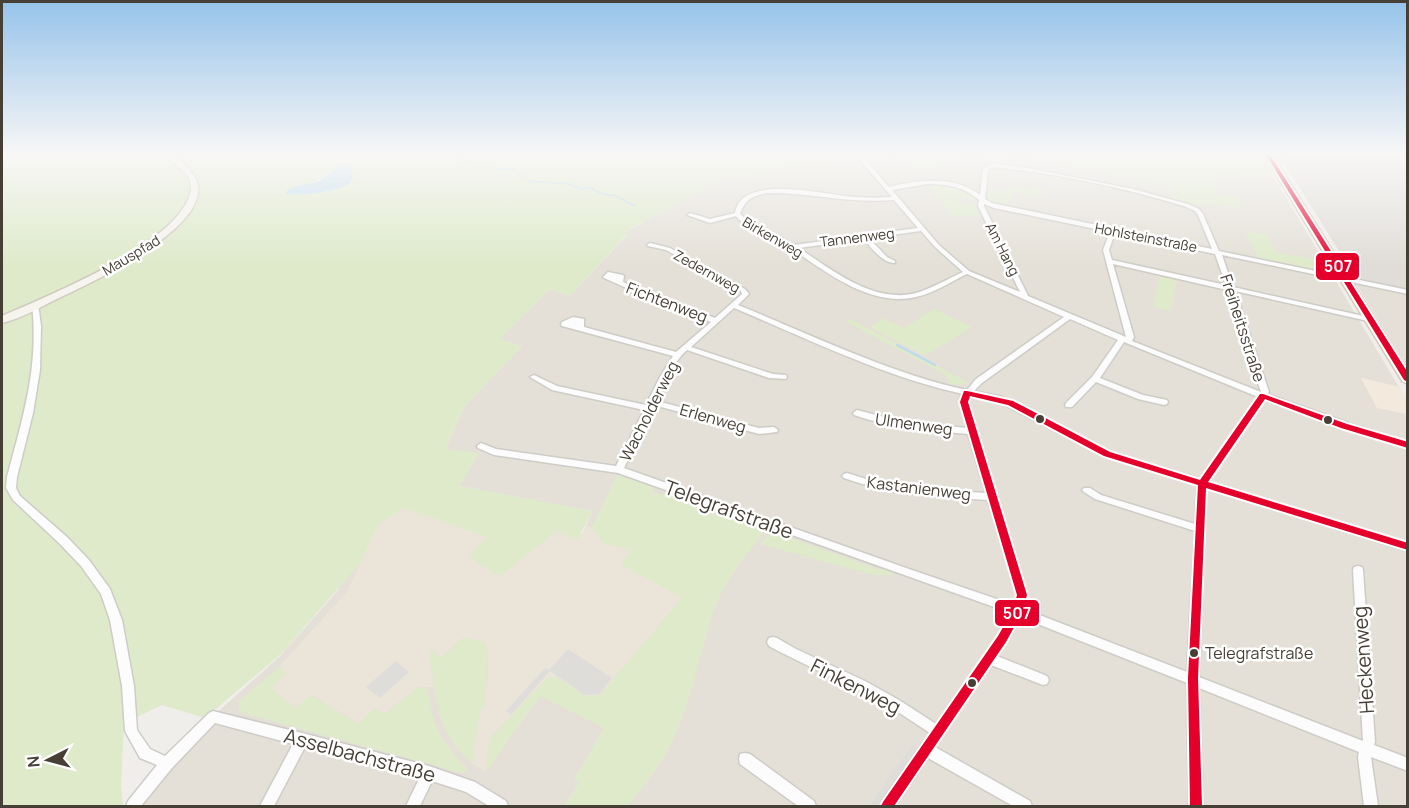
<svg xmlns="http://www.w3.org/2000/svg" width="1409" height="808" font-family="Manrope,sans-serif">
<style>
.residential{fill:#e4e0d7}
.commercial{fill:#f3e9dd}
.industrial{fill:#e0ddd8}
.education{fill:#ebe5d9}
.green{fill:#deeaca;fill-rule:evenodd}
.parking{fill:#dfddda}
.water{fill:#bbdaee}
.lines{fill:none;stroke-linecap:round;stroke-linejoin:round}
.stream-far1{stroke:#bbdaee;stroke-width:1.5}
.stream{stroke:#bbdaee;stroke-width:2}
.street-casing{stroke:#ceccc7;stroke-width:3}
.secondary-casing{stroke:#d0cbc1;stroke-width:3}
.primary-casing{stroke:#d2cab7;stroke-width:3}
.street{fill:#fdfcfc;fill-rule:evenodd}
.secondary{fill:#f7f4ee;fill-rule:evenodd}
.primary{fill:#f1ece3;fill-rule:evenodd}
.bus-1-casing{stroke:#fff;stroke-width:4}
.bus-1{fill:#e4002b;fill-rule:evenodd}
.bus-dot{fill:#463f36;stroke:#fff;stroke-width:2}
.labels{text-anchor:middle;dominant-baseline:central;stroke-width:5;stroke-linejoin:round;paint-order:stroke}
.far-street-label{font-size:14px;fill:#463f36;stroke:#fff}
.street-label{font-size:16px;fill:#463f36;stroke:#fff}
.near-bus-label{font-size:16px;fill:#463f36;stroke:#fff;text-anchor:start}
.near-street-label{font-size:20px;fill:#463f36;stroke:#fff}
.line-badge{stroke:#fff;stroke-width:2}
.badge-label{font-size:16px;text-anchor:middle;font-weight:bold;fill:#fff}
</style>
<rect width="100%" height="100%" fill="#f0eeea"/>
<path class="residential" d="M963,153L990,154L991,164L1018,153L1043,161L1048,160L1079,169L1084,167L1120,177L1124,175L1182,191L1168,199L1186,204L1236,197L1217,194L1212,178L1223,173L1275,179L1399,387L1361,378L1378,408L1407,414V806H128L151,772L280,656L339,589L337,588L404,508L489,537L582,534L593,511L459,486L446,449L464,407L522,346L499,339L550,289L570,296L627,235L624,233L718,181L788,167L900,156L913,169L944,167Z
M1357,280L1407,289V366L1357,285Z"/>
<path class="commercial" d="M1361,378L1399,387L1407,400V414L1377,408Z"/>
<path class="industrial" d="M1278,153H1407V289L1357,280Z"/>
<path class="education" d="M404,508L489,537L500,575L557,531L582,534L586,526L592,527L603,543L632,550L621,564L682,598L600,695L585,696L556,676L553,679L549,676L489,739L486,772L472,763L478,719L486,691L488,674V651L482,641H472L464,637L442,657L431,650L429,654L434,687H418L384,714L359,724L312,695L296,708L271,688L286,674L279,667L347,592L379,524Z"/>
<path class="green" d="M2,153H963L944,167L913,169L900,156L788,167L718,181L625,232L627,234L570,296L550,289L500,339L522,346L464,407L446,449L479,453L460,486L593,511L577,540L557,531L500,576L480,565L469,555L488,537L404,508L379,524L361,562L282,653L205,718L162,705L124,723L121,785L123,806H2ZM330,173L350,183C333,192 305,198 286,191C301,183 316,184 330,173Z
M1018,153H1254L1259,160L1266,163L1275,179L1223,173L1212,179L1217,194L1236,197L1241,208L1197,202L1195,207L1167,199L1181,191L1124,175L1120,177L1103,171L1100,173L1084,167L1079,169L1048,160L1043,161Z
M927,184C944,183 966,184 976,200L958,196L960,204L977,206L983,216H952L941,198Z
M1009,186L1030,190L1033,187L1047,190L1042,197L1015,191L1006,206H996L984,197L985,188L1007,191Z
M1245,232L1267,234L1277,253L1322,260L1330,273L1258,258Z
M1160,275L1177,279L1171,311L1153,307Z
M934,309L972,327L925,356L870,327L883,318L904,328Z
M850,319L967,382V384L949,385L946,375L847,322Z
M617,475L656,487L652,492L662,495L666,491L763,525L765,530C749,553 727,577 717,603C700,647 694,695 674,738C663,764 645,784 628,806H564L579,783L574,779L604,728L540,696L486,772L489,739L549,676L553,679L556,676L585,696L600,695L682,598L621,564L632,550L603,543L592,527Z
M774,529L777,533L880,570L886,569L896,573L891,575H873L760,544Z
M464,637L485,642L488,651L485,706L481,707L472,763C467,757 461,753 456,747C434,718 436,688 429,654L432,650L442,657Z
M279,667L286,674L271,688L295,708L311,695L358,724L375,708L385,714L418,687L428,689C432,730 442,739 467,770L462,773L239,712V701Z"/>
<path class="parking" d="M568,649L612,678L600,694L585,695L550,671L511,715L506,711L545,668L549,670Z
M396,661L409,672L380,698L366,687Z
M912,745L918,746L876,806H869Z"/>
<path class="water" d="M344,163H350L353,179L350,180L351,183C333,192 307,196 286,194V191L297,186L320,181Z"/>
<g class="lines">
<path class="stream-far1" d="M441,153L496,169H513L530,181L570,184L580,189L591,188L599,193L616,196L635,206"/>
<path class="stream" d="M897,345L935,365"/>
<defs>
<path id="street" d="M860,158H864L889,187C919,180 954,175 980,195L983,169L993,163L1033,169L1133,189L1188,204L1199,209L1203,214L1219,251L1408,290V294L1222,255L1233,287L1368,317L1372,319L1368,321L1235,291L1269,392L1267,394L1354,425L1408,442V448L1348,429L1264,399L1208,482L1408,543V551L1206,488L1199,677L1363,741L1353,570L1354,567L1358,566L1362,567L1363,570L1375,742L1374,745L1408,758V771L1371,757L1378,806H1364L1358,757L1359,752L1199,688L1203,806H1189L1187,683L1020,617L997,656L1047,676L1049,680L1047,684L1043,685L991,665L935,747L1030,801L1032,806H1013L928,758L895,806H880L882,801L930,733L901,714L868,695L778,651L769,646L767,642L769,638L773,637L777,638L796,649L865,681L899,700L936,724L998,636L1011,613L618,473L494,455L478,448L477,446L481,443L496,449L616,466L644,410L552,390L530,377L534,375L557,386L646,405L660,377L673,356L562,326L561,324L562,322L573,317L584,319V327L676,352L711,322L658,302L604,278L603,277L608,272L623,275L624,276L623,282L715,318L742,294L741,291L666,250L648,246L647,245L650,243L670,248L745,289L749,294L738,305C812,335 889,373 967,390L976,379L1064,317L967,274C950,282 935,293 916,297C869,308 824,270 787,246C771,235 748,232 736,216L710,223L687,215L690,213L710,219L735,213C736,209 737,204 741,200C761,180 819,193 845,196C861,198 876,198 892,197L860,160ZM994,167C1056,173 1124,188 1184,206L1195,211L1198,215L1212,249L992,203L985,199L988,170ZM928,184C948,184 964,187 979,200L978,206L1020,292L969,271L939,245L892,190ZM766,193C809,192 851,204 894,200L918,228L865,235L863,234L860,236L794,245L782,238L753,225L740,214C746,199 751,197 766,193ZM984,204L994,208L1110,232L1103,250L1126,337L1028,296L984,206ZM921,231L935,247L963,272C947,279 933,288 916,293C874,304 832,270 799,248L863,239C872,248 882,263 895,263V261L887,257L869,238ZM1115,233L1215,254L1226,285L1112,260L1109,250ZM1113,264L1227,290L1261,392L1132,341L1134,337ZM734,308C808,339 885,377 963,394L960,398L967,428L899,421L857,410L853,413L854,415C891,428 929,431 968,434L986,493L937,490L900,486L866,479L847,473L844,474L842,476L844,478C891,495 939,497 988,500L1017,595L1014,605L909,569L624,468L654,405L759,434L777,432L778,430L774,427L759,428L657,401C665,383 672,363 687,350L769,378L786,379L787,377L786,375L773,374L691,347ZM1070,319L1118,340L1092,377L1066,403L1065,405L1066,407H1072L1096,382L1138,399L1164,405L1167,404L1168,402L1167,400L1143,395L1100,378L1124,342L1258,397L1200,479L1110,452L1002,397L974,391L982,383ZM971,396L997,401L1104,456L1197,485L1195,524L1101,495L1090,488H1084L1082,490L1084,492L1095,499L1195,531L1187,672L1024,609L1027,595L979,443L968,398Z
M35,302L38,304L41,326L40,370L33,413L17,477L16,488L20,496L67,537L89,560L110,589L122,620L134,686L137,730L150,749L165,756L209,713L213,711L302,733L429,766L475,782L506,801L508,806H489L466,792L432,781L420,806H406L420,777L305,747L274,806H260L293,744L215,723L172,768L141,806H126L128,801L157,765L140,758L125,731L122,686L110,620L101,594L81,566L59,543L13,500L6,488L7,477C23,417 39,367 32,304Z
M745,753L750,754L814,801L816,806H798L740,764L739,759L740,754Z"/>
<path id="secondary" d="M163,153C174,153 185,164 192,173C229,219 91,283 61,297C42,306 21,319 2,323V316C45,297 189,240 191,187C192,172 170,163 163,153Z"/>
<path id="primary" d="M1263,153H1271L1408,371V384L1402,381Z"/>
</defs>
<use href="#street" class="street-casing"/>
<use href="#secondary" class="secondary-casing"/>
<use href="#primary" class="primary-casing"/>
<use href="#street" class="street"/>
<use href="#secondary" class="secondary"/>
<use href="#primary" class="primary"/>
<defs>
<path id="bus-1" d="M1265,153H1269L1408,373V382L1404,380Z
M964,391H967L1013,401L1110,452L1200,480L1260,394H1263L1347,424L1408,442V448L1341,428L1265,399L1208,482L1408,543V550L1206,488L1198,678L1202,806H1190L1188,678L1198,485L1104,456L1008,405L970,396L968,402L1027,595L1023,611L1006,642L894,806H881L883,802L998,636L1013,610L1017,595L960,402Z"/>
</defs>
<use href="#bus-1" class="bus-1-casing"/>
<use href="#bus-1" class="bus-1"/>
</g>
<linearGradient id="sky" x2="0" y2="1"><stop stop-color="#96c3ea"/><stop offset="0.58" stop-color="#f8f7f6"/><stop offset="1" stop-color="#f8f7f6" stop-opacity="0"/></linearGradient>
<rect width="1409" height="266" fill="url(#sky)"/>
<g class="bus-dot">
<circle cx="1040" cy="419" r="5"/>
<circle cx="1328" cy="420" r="5"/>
<circle cx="1194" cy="653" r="5"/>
<circle cx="972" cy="683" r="5"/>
</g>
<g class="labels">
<g class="far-street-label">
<text transform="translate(773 237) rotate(30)">Birkenweg</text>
<text transform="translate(857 237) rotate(-7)">Tannenweg</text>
<text transform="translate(1146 237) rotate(11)">Hohlsteinstraße</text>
<text transform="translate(1003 249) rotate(63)">Am Hang</text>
<text transform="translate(131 255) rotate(-31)">Mauspfad</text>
<text transform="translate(707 271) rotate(29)">Zedernweg</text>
</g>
<g class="street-label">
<text transform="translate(667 302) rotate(21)">Fichtenweg</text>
<text transform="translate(1243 328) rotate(72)">Freiheitsstraße</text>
<text transform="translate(649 411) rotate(-63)">Wacholderweg</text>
<text transform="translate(713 418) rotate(16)">Erlenweg</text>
<text transform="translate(914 424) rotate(8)">Ulmenweg</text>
<text transform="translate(919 488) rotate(7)">Kastanienweg</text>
</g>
<g class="near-bus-label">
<text x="1205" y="653">Telegrafstraße</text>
</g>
<g class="near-street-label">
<text transform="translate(729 509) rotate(20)">Telegrafstraße</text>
<text transform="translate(1363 660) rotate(-94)">Heckenweg</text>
<text transform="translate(856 686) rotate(27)">Finkenweg</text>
<text transform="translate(360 755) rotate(15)">Asselbachstraße</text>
</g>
</g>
<g class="line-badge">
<rect x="1315" y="252" width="45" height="29" rx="6" fill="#e4002b"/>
<rect x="994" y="599" width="46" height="28" rx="6" fill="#e4002b"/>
</g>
<g class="badge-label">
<text x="1338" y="272">507</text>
<text x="1017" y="619">507</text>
</g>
<rect width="1409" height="808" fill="none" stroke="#463f36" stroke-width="6"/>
<g transform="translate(48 760) rotate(264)" stroke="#ffffff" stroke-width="4.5" paint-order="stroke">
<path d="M0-4.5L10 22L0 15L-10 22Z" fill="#463f36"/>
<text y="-9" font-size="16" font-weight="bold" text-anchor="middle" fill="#463f36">N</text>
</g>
</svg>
